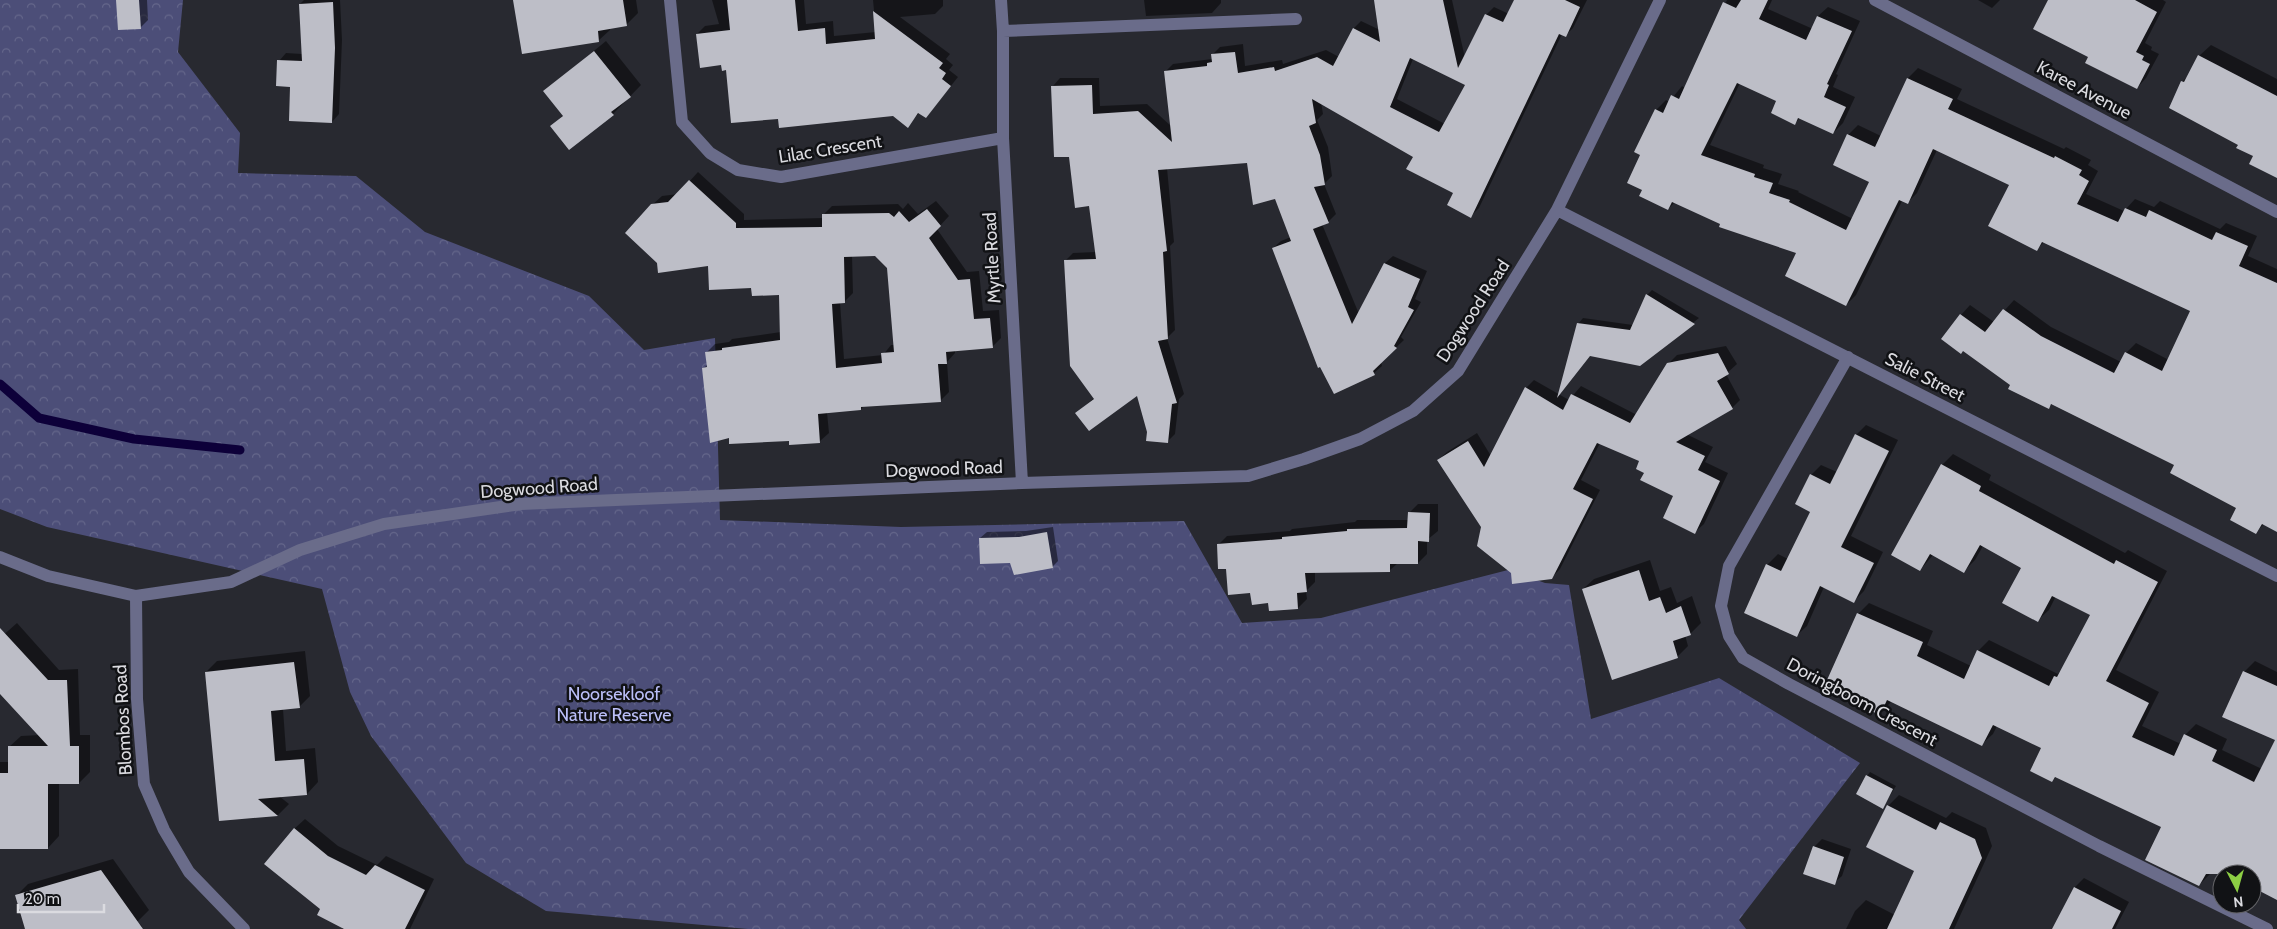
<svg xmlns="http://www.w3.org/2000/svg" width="2277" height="929" font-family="Cabin,sans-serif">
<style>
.park{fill:url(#park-crowns)}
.shadow{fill:#0007;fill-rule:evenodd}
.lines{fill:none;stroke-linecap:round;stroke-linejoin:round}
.stream{stroke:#0d0039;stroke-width:9}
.building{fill:#bdbec7;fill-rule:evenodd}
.minor{stroke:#6a6c8a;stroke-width:12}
.labels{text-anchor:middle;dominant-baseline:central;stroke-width:5;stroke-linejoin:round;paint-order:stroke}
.street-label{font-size:18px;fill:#dbdbe0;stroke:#111215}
.park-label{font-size:18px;fill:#bbbff8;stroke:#111215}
</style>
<defs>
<pattern id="park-crowns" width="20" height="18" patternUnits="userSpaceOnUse" patternTransform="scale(1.25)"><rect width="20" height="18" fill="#4c4e78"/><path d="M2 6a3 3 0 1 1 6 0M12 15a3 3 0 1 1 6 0" fill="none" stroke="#65678b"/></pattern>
</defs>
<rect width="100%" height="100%" fill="#282930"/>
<path class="park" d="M0,0H183L178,52L240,133L238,173L356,176L425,232L589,296L644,350L715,338L720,520L901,527L1184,521L1242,623L1321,618L1508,570L1545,583L1569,585L1591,719L1719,678L1860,763L1739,920L1746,929H748L546,911L466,863L371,736L350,692L322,589L47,527L0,509Z"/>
<path class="shadow" d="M117,0H147L148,20L140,28Z
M304,0H340L342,40L339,114L332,122L292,86L279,61L286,53L302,54L300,4Z
M515,0H636L638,13L626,25L610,27V30L598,41Z
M712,0H804L806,24L833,21L834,36L876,32L873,0H943V6L935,14L900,17L950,54L946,59L953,65L949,70L958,77L926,117L920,112L907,126L893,115L780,118L727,69L697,34L705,26L719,24Z
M1144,0H1221V3L1212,13L1146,16Z
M1375,0H1452L1465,58L1486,15L1494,7L1509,14L1516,0H1587L1573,28L1565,36L1562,34L1479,208L1471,216L1454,193L1414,156L1321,102L1323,114L1317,120L1328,147L1332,176L1324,184L1336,214L1328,222L1322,224L1359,314L1385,263L1393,256L1427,271L1415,299L1421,302L1401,337L1404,340L1381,362L1382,366L1374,373L1334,393L1273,248L1281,241L1291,237L1275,198L1248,162L1167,168L1174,242L1170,246L1175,330L1167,338L1184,394L1179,399L1175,434L1167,442L1149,432L1138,394L1077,413L1094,398L1065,261L1073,253L1096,252L1091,205L1070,156L1053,86L1060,78H1099L1100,106L1147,104L1172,127L1165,72L1173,64L1212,59L1213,54L1220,47L1243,44L1245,66L1282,60L1283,64L1326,50L1339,57L1354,28L1361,21L1380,30ZM1413,59L1467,85L1445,124L1397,99Z
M1727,0H1772L1768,9L1813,29L1818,16L1828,7L1860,21L1836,74L1838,75L1833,87L1855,97L1843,123L1833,133L1800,118L1795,123L1778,100L1740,83L1710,145L1764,165L1763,168L1782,174L1778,184L1799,191L1798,192L1853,219L1871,181L1848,135L1858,125L1881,136L1908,78L1918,68L1962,89L1957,99L2064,149L2066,147L2091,160L2088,165L2098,171L2086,194L2124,211L2135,199L2154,207L2160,201L2220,229L2226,223L2257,236L2248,256L2277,269V531L2264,524L2256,532L2238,508L2176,465L2053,403L2048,408L2011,385L1961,315L1970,305L1994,322L2014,300L2051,327L2121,362L2126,353L2136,343L2169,360L2192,310L2044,242L2037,249L2011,184L1937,150L1917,193L1907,203L1902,201L1856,295L1846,305L1798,253L1721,223L1675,202L1668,209L1643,189L1641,155L1656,110L1666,100L1669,102L1682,86L1685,88Z
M1978,0H2000L1992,8Z
M2050,0H2163L2166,2L2145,43L2152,47L2151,50L2159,54L2146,78L2137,88L2089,57Z
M606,41L641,85L613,114L552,127L563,115L545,91Z
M2211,45L2277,79V175L2239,144L2182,82L2190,74L2199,56Z
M698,172L744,214V220L823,218V215L832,206L898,204L903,209L908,203L918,214L936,201L949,216L937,229L967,272L979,271L983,311L999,310L1001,338L992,347L955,350V353L947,362L949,392L940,401L865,405L861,409L827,412L829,433L820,441L730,437L704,368L708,364L706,353L715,344L729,342L732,339L781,332L780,293L753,287L709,265L652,205L662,196L678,194ZM852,255H875L889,267L895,345H891L883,355L844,359L840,302H844L853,293Z
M1652,290L1699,318L1640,365L1590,355L1578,324L1583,318L1633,325L1647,295Z
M1726,346L1737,364L1726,374L1740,400L1732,408L1686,434L1713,447L1705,462L1728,473L1704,524L1695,532L1675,495L1646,472L1641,461L1600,443L1581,480L1600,490L1560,569L1551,578L1512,572L1438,460L1447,452L1477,433L1491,456L1526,388L1534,380L1569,400L1581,386L1637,415L1668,364L1677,355Z
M1866,425L1898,440L1851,536L1883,552L1864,591L1854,601L1824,587L1807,626L1796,636L1767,565L1778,554L1788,559L1812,511L1811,475L1821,465L1837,472L1856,435Z
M1953,454L1991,475L1989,480L2125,553L2128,550L2167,571L2116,670L2159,692L2142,726L2181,744L2185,735L2196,724L2227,739L2222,750L2262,769L2277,740L2244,672L2255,661L2277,672V891L2252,885V874H2229L2214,866L2210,874L2199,885L2163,827L2056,777L2052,781L2042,747L1997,726L1993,734L1982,744L1892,701L1880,713L1858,614L1869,603L1933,631L1927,645L1971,666L1978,651L1989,640L2058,674L2064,667L2092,614L2056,596L2049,610L2038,620L2023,568L1983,546L1975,560L1964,571L1934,554L1920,570L1942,465Z
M1418,504H1438V531L1427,540V554L1418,563H1398L1389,571L1315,572V582L1306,591L1307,599L1298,608L1269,602L1251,591L1227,568L1218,545L1227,536L1290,531L1292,529L1355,522L1357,520H1409V513Z
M1053,527L1058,561L1052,567L1011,562L980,538L987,532L1026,531Z
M1650,560L1660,591L1671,587L1677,603L1692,596L1701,623L1690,634L1685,635L1688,646L1677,657L1583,589L1594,579Z
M17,623L59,670L78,669L80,735H90V772L79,783H59V836L48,848H0V762H9V747L21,736L40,735L0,693V638Z
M305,651L310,696L299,707L283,709L286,751L315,748L318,782L307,794L279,796L289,804L278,815L221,820L206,672L217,661Z
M1870,772L1896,786L1883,807L1867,776Z
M1899,795L1946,818L1952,812L1986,828L1992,846L1954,929H1846L1855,911L1866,900L1895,915L1915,871L1888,806Z
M305,819L338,846L377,865L386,856L434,879L410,929H342L343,927L321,909L294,829Z
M1822,839L1851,849L1842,876L1834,883L1814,847Z
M113,859L149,910L137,922L142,926L139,929H27L16,896L28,884Z
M2084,878L2129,902L2115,929H2053L2075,887Z"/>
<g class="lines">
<path class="stream" d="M0,384L39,418L134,439L240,450"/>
</g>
<path class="building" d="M116,0H139L141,29L118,30Z
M513,0H623L627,26L598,31L599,42L522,54Z
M727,0H795L798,31L825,28L826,44L875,39L873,11L943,63L939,68L946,73L942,79L951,86L926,118L918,113L908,128L893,116L779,128L778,119L731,123L726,70L722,71L721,65L700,68L696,34L730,30Z
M1374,0H1443L1458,68L1485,14L1503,22L1514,0H1565L1580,7L1566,37L1559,34L1471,218L1447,205L1453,193L1406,169L1413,157L1312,99L1316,123L1309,126L1320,155L1325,185L1314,187L1329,223L1313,229L1352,324L1384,263L1420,279L1408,307L1414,310L1394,346L1397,348L1373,371L1375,375L1334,394L1320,367L1318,368L1272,248L1291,241L1275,199L1253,205L1247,163L1158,170L1167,251L1163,252L1168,339L1158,341L1177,403L1172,404L1168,443L1146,441L1147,432L1137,396L1089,431L1075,413L1094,399L1070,366L1064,260L1096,259L1089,206L1075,208L1069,157H1054L1051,86L1092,85L1093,114L1138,111L1172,142L1164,71L1207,66V63L1212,62L1211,54L1235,52L1238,73L1274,67L1275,71L1317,57L1333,66L1353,28L1380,42ZM1410,58L1465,85L1439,132L1390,107Z
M1741,0H1768L1759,19L1806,40L1817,16L1852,31L1827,84L1829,85L1824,97L1846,107L1833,134L1798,118L1795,125L1771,113L1776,101L1737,83L1701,155L1755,174L1754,177L1773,183L1769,193L1790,200L1789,202L1846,230L1869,182L1833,165L1847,134L1875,147L1907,78L1953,99L1948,109L2054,158L2055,156L2082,170L2079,175L2089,181L2077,204L2118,222L2125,208L2146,217L2149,210L2212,240L2216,232L2248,246L2239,266L2277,283V532L2262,524L2256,534L2230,520L2236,508L2170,473L2174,465L2051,404L2049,409L2008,389L2010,385L1963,351L1961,354L1941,339L1960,314L1985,332L2003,309L2041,336L2114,373L2125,352L2162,371L2190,311L2042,242L2037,251L1988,226L2009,185L1933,149L1908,204L1899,200L1846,306L1785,276L1796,253L1719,227L1720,224L1672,202L1668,210L1639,196L1642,190L1627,183L1640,155L1634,152L1655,109L1663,113L1671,95L1679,99L1723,2L1736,8Z
M2048,0H2135L2157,12L2136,52L2144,56L2142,60L2150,64L2137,89L2085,63L2088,57L2033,29Z
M333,2L335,48L332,123L289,121L290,87L276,86L277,60L302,61L299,4Z
M594,51L631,97L611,112L614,115L569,150L550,126L563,116L543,91Z
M2198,55L2277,96V178L2249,164L2253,156L2236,148L2238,145L2169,108L2181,81L2184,82Z
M689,180L736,223V228L822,227V214L889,213L894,217L899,211L909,222L927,209L941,226L929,238L958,280L970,279L974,319L990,318L993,348L946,352L947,364H938L941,402L861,407V410L818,414L820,443L789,445V441L729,444V438L710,443L702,368L707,367L705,352L722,350V348L780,340L779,295L752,296L751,288L709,290L708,266L658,273L657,263L625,233L651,204L668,202ZM875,256L887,268L894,352L881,353L882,363L836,368L832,304L845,303L844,257Z
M1646,294L1695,324L1640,366L1590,356L1557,398L1577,323L1630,330Z
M1718,353L1729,374L1717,381L1733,409L1676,442L1705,456L1698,470L1720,481L1695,534L1663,518L1673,496L1640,480L1644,473L1636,469L1639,461L1597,443L1573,489L1593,499L1552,579L1512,584L1511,573L1477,546L1481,527L1437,460L1468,441L1484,467L1525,387L1563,410L1571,394L1630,423L1667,363Z
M1855,434L1889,451L1841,547L1874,563L1854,603L1820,586L1797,637L1744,613L1766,564L1781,571L1810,512L1795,504L1810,474L1830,484Z
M1941,464L1981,486L1979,491L2114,564L2116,560L2158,582L2106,681L2149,703L2132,737L2174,756L2184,734L2217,750L2212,761L2254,782L2275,740L2222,717L2243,671L2277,686V900L2252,887V874H2206L2199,886L2145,860L2161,827L2055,777L2052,782L2030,771L2041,748L1993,725L1982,746L1887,700L1880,715L1823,689L1857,613L1923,642L1917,656L1964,679L1977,650L2049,686L2054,676L2057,677L2090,615L2052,596L2038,622L2002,603L2021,568L1980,545L1964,573L1930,554L1920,571L1891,555Z
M1408,512L1430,513L1429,542L1418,541V564H1390V572L1305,573L1307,592L1297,593L1298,609L1269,611L1268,603L1252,605L1250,593L1228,595L1226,569H1218L1217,544L1282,539V537L1347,531V529L1407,528Z
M1047,532L1053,568L1014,575L1010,563L980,564L979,538L1019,537Z
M1639,570L1649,601L1660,597L1666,613L1681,606L1691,635L1673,641L1678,658L1612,680L1582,589Z
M0,628L48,680H67L70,746H79V784H48V849H0V773H8V746H48L0,694Z
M294,662L300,708L271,711L275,761L304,759L307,795L258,799L278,816L219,821L205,672Z
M1866,775L1893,789L1883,809L1856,794Z
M1887,805L1936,830L1940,822L1975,839L1982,858L1949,929H1887L1914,871L1866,847Z
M294,828L328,856L366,875L375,865L425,890L405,929H344L317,915L320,909L264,864Z
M1813,846L1844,857L1835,885L1803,874Z
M101,870L143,929H25L15,895Z
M2074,887L2121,911L2112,929H2052Z"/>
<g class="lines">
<path class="minor" d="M670,0L682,122L710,153L738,170L781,177L1003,138
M1001,0L1003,31V138L1022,483
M1875,0L2277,212
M1003,31L1296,19
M1557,210L2277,576
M1848,357L1729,566L1721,606L1729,636L1743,658L1789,684L2099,846L2267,929
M0,557L48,576L136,596L231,582L300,550L384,524L521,504L1022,483L1248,476L1304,459L1360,439L1413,411L1458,371L1557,210L1660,0
M136,596L137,699L144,784L164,830L189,872L244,929"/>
</g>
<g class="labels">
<g class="street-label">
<text transform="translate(2084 90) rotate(28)">Karee Avenue</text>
<text transform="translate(830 149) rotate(-9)">Lilac Crescent</text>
<text transform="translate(992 258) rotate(-93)">Myrtle Road</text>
<text transform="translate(1473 311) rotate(-57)">Dogwood Road</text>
<text transform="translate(1925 377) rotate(27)">Salie Street</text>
<text transform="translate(944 469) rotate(-2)">Dogwood Road</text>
<text transform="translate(539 488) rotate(-4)">Dogwood Road</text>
<text transform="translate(1862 702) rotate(28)">Doringboom Crescent</text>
<text transform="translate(123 720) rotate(-93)">Blombos Road</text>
</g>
<g class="park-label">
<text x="614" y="694">Noorsekloof<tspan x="614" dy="21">Nature Reserve</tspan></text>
</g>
</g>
<g transform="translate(2237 889) rotate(174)"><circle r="24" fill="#111215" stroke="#626266"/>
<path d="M0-4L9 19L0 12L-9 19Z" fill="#8dce44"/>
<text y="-8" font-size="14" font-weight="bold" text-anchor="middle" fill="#dbdbe0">N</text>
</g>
<path d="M18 904v8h86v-8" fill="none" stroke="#dbdbe0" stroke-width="2.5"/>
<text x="25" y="904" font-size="15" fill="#dbdbe0" stroke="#111215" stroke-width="4" paint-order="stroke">20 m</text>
</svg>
